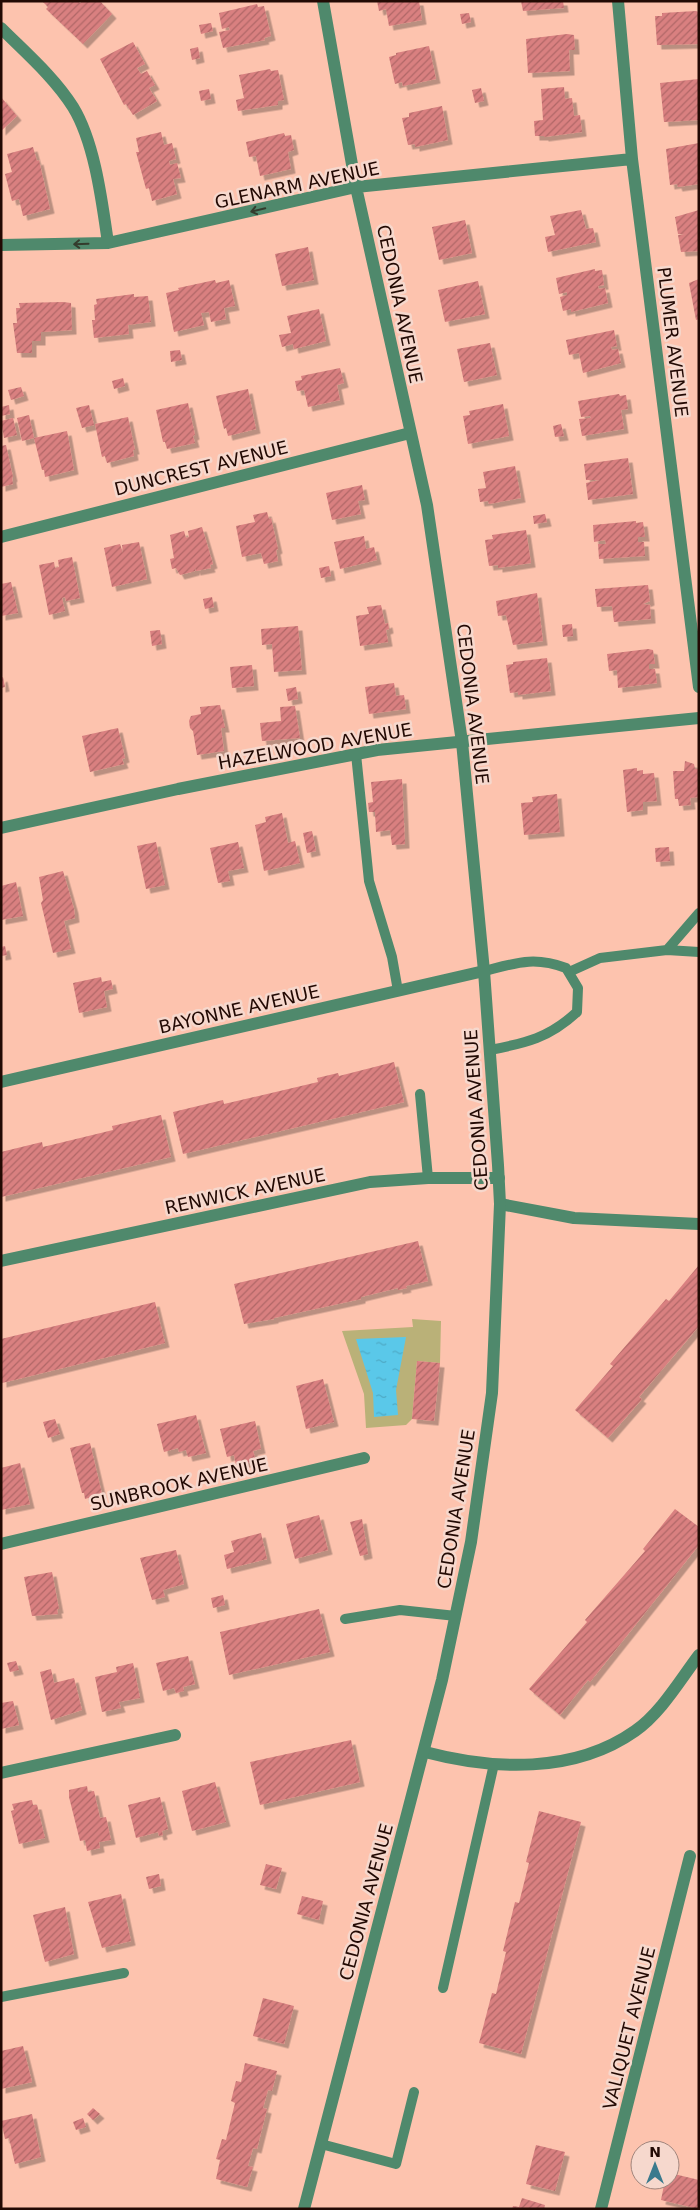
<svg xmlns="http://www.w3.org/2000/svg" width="700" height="2210" font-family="'DejaVu Sans',sans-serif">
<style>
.park{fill:#bab178}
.water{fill:url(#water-ripples)}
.building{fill:url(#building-hatch);filter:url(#shadow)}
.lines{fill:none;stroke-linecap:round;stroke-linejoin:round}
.service{stroke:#4f896c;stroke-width:10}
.minor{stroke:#4f896c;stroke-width:12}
.tertiary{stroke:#4f896c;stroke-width:12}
.oneway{stroke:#343c2d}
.labels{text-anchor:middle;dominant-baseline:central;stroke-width:5;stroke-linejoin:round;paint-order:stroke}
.street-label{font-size:18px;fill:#220903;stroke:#f6d8cd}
</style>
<defs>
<pattern id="water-ripples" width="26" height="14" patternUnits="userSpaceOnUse" patternTransform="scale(1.25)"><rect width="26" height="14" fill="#5ac8e9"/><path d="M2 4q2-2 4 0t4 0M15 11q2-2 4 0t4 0" fill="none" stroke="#4eaac6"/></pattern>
<pattern id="building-hatch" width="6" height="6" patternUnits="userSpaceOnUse" patternTransform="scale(1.25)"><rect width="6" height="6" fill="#d98080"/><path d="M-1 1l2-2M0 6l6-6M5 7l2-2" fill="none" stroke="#b06767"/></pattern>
<filter id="shadow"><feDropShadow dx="4.5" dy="4.5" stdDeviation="0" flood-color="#0004"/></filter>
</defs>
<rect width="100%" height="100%" fill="#fdc3ae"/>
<path class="park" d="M412,1319L441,1321L440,1363L417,1361L412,1419L406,1425L366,1428L364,1394L342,1331L413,1327Z"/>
<path class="water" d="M406,1337L396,1390L398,1415L374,1417L373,1393L356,1339Z"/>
<path class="building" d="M42,1H78L80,3L83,1H100L112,14L83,44L46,9L48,7Z
M377,1H419L422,20L389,26L386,9L379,11Z
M521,1H563L564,8L523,11Z
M257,4L258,7L264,6L271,36L264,38L265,40L223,48L219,32L230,30L229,27L222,29L219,13Z
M696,11L699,12V44L657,45L655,16H662V13Z
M469,13L471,22L462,24L460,14Z
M211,23L213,31L201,34L199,25Z
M567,34L574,35L575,50H569L570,71L528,73L526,39Z
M133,42L145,64L137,68L141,74L147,71L155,85L149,88L157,101L133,115L126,104L124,105L100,59Z
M429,46L436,79L403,86L402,82L395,84L389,57L396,55V53Z
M198,47L200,58L192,60L190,49Z
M270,69L271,71L278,70L284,100L278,101V105L238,111L236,100L244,98L239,75Z
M699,79V120L664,122L660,83Z
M564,87L565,99L572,98L574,116L580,115L582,132L544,137V136H535L534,121L543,120L541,89Z
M481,88L484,101L475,103L472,90Z
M209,89L211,99L201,101L199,91Z
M1,97L17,116L1,131Z
M442,106L448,140L415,147V144L408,145L402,118L409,117V113Z
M161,132L164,145L172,143L176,159L169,161L170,165L177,163L181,178L173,179L177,194L152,201L149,188L146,189L136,152H139L136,138Z
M284,133L285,136L291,135L294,150L288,152L291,169L260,176L256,156L249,157L246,142Z
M699,143V184L678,187L677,184L670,185L666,149Z
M33,147L37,161L39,160L50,209L23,216L19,199L12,201L5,174L12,172L7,154Z
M581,210L586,229L593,228L596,242L548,252L545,237L555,235L550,216Z
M699,210V251L681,252L678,235L685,234H678L675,217Z
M465,220L472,253L439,260L432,227Z
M308,247L314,280L282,286L275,254Z
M595,269V271L602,270L604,285L598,286L599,289L605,288L608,303L571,312V309L563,311L560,297L567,295V292L559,294L556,278Z
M699,279V319L696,320L689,283Z
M215,280L216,283L229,280L235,306L224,308L226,319L211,322L209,312L201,313L204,325L174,332L166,293L179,290L178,288Z
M478,281L485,314L445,322L438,290Z
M134,294V297L148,296L151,322L128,325L129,334L94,338L92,320H95L94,305L97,304L96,299Z
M63,302L71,303L72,330L41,332V341H32V353H17L13,323H17L16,308H20L19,303Z
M319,309L326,341L294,349L293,344L282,347L279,335L291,333L287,316Z
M614,330L617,346L611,347L612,350L618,349L621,363L583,373L579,353L569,355L566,340Z
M490,343L497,375L464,382L457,349Z
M180,350L182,360L171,362L170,351Z
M340,368L344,383L337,385L340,400L308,407L304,390L297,391L295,381L302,380L301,376Z
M123,378L125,386L114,389L112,381Z
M21,387L24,396L11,400L8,390Z
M248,389L256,429L228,436L226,428L224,429L216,396Z
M619,394L620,396L626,395L628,409L621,410L624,429L582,436L579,419L591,418L590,416L581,417L578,401Z
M188,403L195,435L193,436L195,443L167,449L165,442H163L156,410Z
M503,404L509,436L468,444L463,416L470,415L469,411Z
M9,405L10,414L1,416V407Z
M89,405L94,425L82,428L76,408Z
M29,415L34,438L22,441L17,418Z
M128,417L135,450H133L134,456L107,463L105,456L102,457L95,424Z
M13,418L17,435L4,438L1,421Z
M561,424L564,436L555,437L553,426Z
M67,431L74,470L45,477L44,470H42L34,438Z
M6,445L13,477L12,478L13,484L1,487V446Z
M628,458L633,494L588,500L586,483L600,480H586L584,464Z
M515,466L521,498L489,504L488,501L480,502L478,489L486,488L483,472Z
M362,485L365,500L358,501L361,514L332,520L326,493Z
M267,512L269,519L271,518L278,549L276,550L278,561L264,564L261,553L242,557L236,526L255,522L253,515Z
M545,514L547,522L534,524L533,516Z
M636,521V523L643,522L645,537H638V542H644L645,556L599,559L598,544H606L605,540L594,542L593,525Z
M202,527L213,564L210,565L211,568L196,571L195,568V571L180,575L176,568L172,569L170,559L174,558L170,535L184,531L186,538L189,537L188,531Z
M526,530L531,563L498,568V565L489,566L485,540L493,539L492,535Z
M364,536L366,549L374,547L377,560L340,569L334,542Z
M139,542L147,579L112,587L104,548L120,544L123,553L122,545Z
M72,557L80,598L66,601L65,597L62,598L65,611L49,615L39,565L54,562L55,568L59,567L58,560Z
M329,566L331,576L321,578L319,568Z
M11,582L18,613L1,616V584Z
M648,585L650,601L643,604L650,605L651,619L614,622L612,606L597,607L595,589Z
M537,593L543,641L513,645L506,615L498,616L496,601Z
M212,597L214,607L205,609L203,599Z
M381,605L385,624L388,623L389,629L386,630L388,642L360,646L356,616L369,614L367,607Z
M572,624L573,636L563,637L562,625Z
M298,626L302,670L274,672L272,644L262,645L261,629Z
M160,630L162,644L152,646L150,631Z
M648,649L653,650L655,664H649V669H655L657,683L618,688L617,670L609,671L607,654Z
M547,658L551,691L518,695V692L510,693L506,665L513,664V662Z
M252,665L254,686L232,688L230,667Z
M3,677L5,687L1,688V678Z
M394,683L396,696L404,695L406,709L369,714L365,687Z
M296,687L298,699L288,701L286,689Z
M220,705L225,728H221L224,751L197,755L193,731L190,728L189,721L191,716L201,714L200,707Z
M295,706L300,738L262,741L260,723L281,721L280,707Z
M118,728L125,758L122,759L124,764L90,772L82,736Z
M685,761L694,764L695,769H699V797L690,798L691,805L679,806L678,799H675L673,771H684Z
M637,768V771L643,770V774L654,773L657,801L643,802V810L627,812L623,770Z
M402,779L405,844L392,845L390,830L376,832L375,812H369L368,803L373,802L371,782Z
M557,794L560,832L524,835L521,803L533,802L532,797Z
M282,813L288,843L295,841L300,863L264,871L255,825L266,822L265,817Z
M312,831L316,851L307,853L303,833Z
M156,842L165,885L146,889L137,846Z
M238,842L244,868L228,871L230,881L218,883L210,848Z
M669,847L670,861L656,862L655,848Z
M63,871L74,909L75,918L64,921L71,949L53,953L41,903L43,900L39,877Z
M16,882L23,916L1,920V886Z
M5,946L7,955L1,956V947Z
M101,977L102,982L111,980L113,989L104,991L107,1007L79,1013L73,983Z
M394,1062L404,1102L183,1154L173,1112L223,1100L224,1104L318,1082L317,1078L338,1073L339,1076Z
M161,1115L171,1157L1,1197V1152L42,1142L43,1147L113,1130L112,1126Z
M418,1241L428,1281L406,1286L407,1288L398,1290V1288L361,1297V1299L274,1318V1319L244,1324L234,1284Z
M699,1265V1326L639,1397L642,1399L608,1438L575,1410L613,1366L610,1364L666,1299L669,1301Z
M155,1302L165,1343L2,1383L1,1339Z
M417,1361L440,1363L434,1421L412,1419Z
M323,1379L334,1422L306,1429L296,1386Z
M196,1415L206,1453L188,1457L186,1450L179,1452L178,1448L164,1452L157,1424Z
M55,1419L60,1434L48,1438L43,1422Z
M255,1421L261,1449L253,1451L256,1461L236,1465L234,1455L227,1457L220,1429Z
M90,1443L102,1494L85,1499L84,1493H82L70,1448Z
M20,1463L30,1504L1,1510V1468Z
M675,1509L699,1527V1545L590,1682L588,1680L560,1715L529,1689L587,1622L585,1620L645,1551L643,1549Z
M319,1515L328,1550L295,1559L286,1524Z
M362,1519L368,1554L360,1556L350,1522Z
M261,1533L267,1559L227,1569L224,1555L234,1552L231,1541Z
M176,1550L184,1584L163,1590L165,1597L152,1600L140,1558Z
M52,1572L59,1609H57L58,1614L32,1616L24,1577Z
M223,1595L225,1605L213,1608L211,1598Z
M319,1609L330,1652L229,1675L220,1632Z
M188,1656L195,1684L183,1687L184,1691L176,1693L174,1688L163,1691L156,1663Z
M16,1661L19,1670L10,1672L7,1663Z
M133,1663L140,1698L119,1702L121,1708L102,1712L95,1677L117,1672L116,1667Z
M51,1669L54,1683L74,1678L82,1710L51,1720L40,1672Z
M13,1701L19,1725L1,1729V1703Z
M351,1740L360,1782L260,1805L250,1762Z
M215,1782L226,1822L192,1831L182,1791Z
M87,1786L88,1792L94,1791L100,1818L106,1817L111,1840L99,1842L100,1848L87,1851L85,1840L80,1841L69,1797V1790Z
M160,1797L168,1829L162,1831L163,1835L159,1836L158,1832L136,1838L128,1805Z
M32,1800L33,1805H37L45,1838L19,1844L11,1811L14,1810L12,1804Z
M539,1811L581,1822L521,2054L479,2043L492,1993L496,1994L506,1952L503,1951L515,1902L519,1903L529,1863L526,1862Z
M266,1864L282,1868L276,1889L260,1885Z
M159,1874L161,1886L149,1889L146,1877Z
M121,1894L131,1941L102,1948L88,1902Z
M302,1896L323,1901L319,1920L297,1914Z
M65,1907L74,1954L45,1962L33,1915Z
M263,1998L294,2006L284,2044L253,2036Z
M23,2046L32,2082L1,2089V2051Z
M245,2063L277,2071L272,2091L268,2090L263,2108L267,2109L257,2149L253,2148L248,2166L253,2167L247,2187L216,2179L220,2160L216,2159L222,2139L226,2140L235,2103L231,2101L236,2081L241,2082Z
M93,2108L100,2114L93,2120L87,2114Z
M32,2114L41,2157L15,2164L9,2138L5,2139L1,2121Z
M83,2118L86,2127L76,2130L73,2122Z
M536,2145L565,2152L555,2191L526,2184Z
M670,2173L699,2180V2209L661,2200L665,2180H670Z
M522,2198L545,2205L544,2209H512L513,2206L519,2207Z"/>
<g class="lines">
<path class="service" d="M356,754L369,881L392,957L398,991
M667,950L699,913
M484,971C516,963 534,956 566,968L578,988L577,1012C549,1038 526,1043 490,1050
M569,972L600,958L667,950L699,952
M420,1094L428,1178
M345,1619L400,1610L456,1616
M443,1988L494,1764
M1,1997L124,1973
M321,2144L396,2164L414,2092"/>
<path class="minor" d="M323,1L356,187L427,505L462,742
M618,1L632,159L699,687
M1,28C26,53 54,77 73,107C95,143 102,202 108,243
M1,245L108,243L356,187L632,159
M1,537L410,433
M1,1082L484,971
M500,1204L574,1218L699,1224
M1,1261L370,1182L428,1178H499
M1,1544L364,1458
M425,1752C493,1770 574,1774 635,1731C661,1713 680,1680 699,1655
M1,1773L175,1735
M601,2209L690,1856"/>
<path class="tertiary" d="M1,828L178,789L377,750L699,718
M304,2209L442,1680L471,1542L492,1393L500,1204L498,1165L484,971L462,742"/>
</g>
<defs><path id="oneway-shaft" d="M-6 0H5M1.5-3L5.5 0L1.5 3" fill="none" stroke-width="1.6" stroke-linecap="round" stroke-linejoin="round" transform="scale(1.25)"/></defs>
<g class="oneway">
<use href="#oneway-shaft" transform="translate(258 210) rotate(166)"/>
<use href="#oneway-shaft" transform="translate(81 244) rotate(178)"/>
</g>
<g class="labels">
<g class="street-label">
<text transform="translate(297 185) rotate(-12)">GLENARM AVENUE</text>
<text transform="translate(400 304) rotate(78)">CEDONIA AVENUE</text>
<text transform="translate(673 342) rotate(83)">PLUMER AVENUE</text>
<text transform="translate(201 468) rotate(-14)">DUNCREST AVENUE</text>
<text transform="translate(473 704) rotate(83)">CEDONIA AVENUE</text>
<text transform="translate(315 746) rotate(-10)">HAZELWOOD AVENUE</text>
<text transform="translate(239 1009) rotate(-13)">BAYONNE AVENUE</text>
<text transform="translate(476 1110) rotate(-94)">CEDONIA AVENUE</text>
<text transform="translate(245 1191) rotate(-12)">RENWICK AVENUE</text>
<text transform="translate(179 1484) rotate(-13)">SUNBROOK AVENUE</text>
<text transform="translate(456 1509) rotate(-81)">CEDONIA AVENUE</text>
<text transform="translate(366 1902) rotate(-75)">CEDONIA AVENUE</text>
<text transform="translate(629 2028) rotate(-76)">VALIQUET AVENUE</text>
</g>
</g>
<rect width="700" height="2210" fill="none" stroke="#220903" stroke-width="5"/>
<g transform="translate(655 2165)"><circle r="24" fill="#f6d8cd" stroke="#a1857c"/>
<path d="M0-4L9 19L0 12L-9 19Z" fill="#3a7a8d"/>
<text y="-8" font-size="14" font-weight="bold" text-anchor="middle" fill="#220903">N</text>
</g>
</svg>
